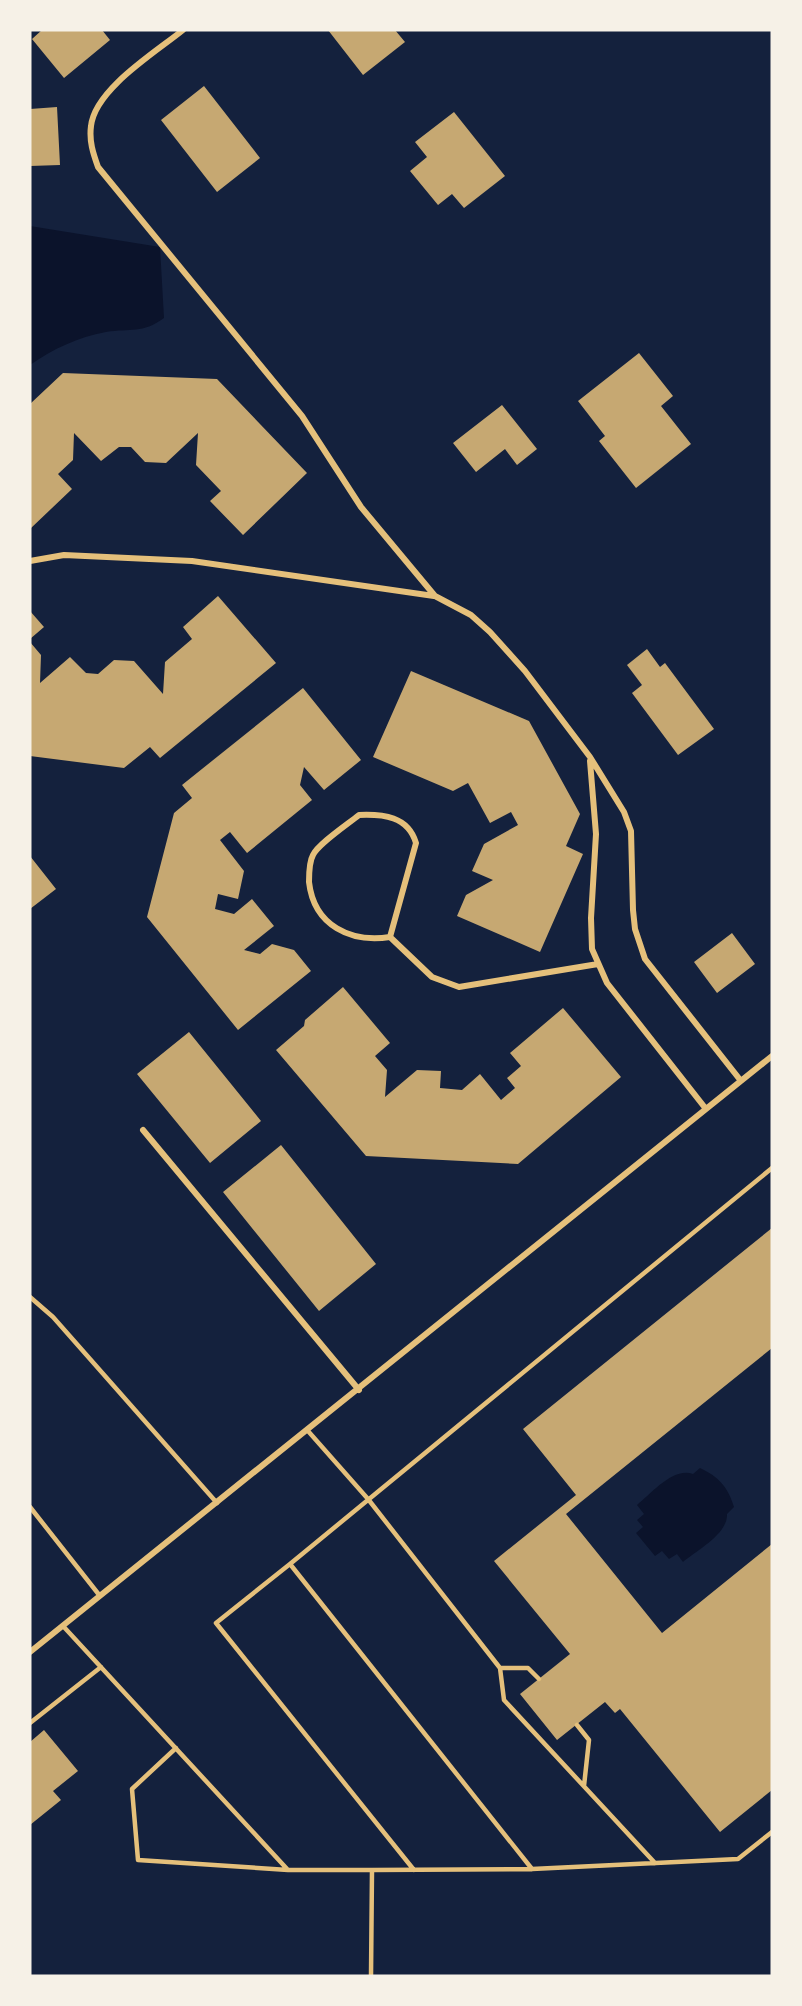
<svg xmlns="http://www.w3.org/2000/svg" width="802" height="2006" font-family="'Space Grotesk',sans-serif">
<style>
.water{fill:#0b132b}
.building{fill:#c6a872}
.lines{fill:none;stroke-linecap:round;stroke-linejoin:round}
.service{stroke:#e5c07b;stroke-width:4.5}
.minor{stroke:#e5c07b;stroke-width:6}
</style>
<rect width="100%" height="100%" fill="#14213d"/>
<path class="water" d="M30,226L160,247L164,318C142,334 131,328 106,332C78,337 53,349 30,365Z
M700,1468C719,1477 728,1487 734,1507L727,1514C728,1534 697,1550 683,1562L677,1554L669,1559L662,1551L655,1556L636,1533L643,1527L637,1520L644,1514L637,1505C652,1493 673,1467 693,1474Z"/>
<path class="building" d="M42,30H102L110,40L64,78L32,39Z
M328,30H395L405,42L363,75Z
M204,86L260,158L217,192L161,120Z
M57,107L60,165L30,166V109Z
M454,112L505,176L464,208L452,194L438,205L410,171L427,157L415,142Z
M639,353L673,396L661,406L691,444L636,488L599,441L605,436L578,401Z
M63,373L217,379L307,473L243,535L210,501L221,491L196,465L198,433L166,463L145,462L131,447H119L101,461L74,433L73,460L58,474L72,489L30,529V404Z
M502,405L537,449L517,465L505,449L476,472L453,443Z
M218,596L276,663L160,758L150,747L124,768L30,756V642L41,655L40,683L70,657L86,673L98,674L114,660L134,661L163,694L165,662L192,639L183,627Z
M30,611L44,627L30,639Z
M647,649L660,667L665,663L714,729L678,755L632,693L642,685L627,665Z
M411,671L529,721L580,814L566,846L583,854L540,952L457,916L466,895L493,880L472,871L484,844L518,825L511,812L490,823L468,783L453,791L373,757Z
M303,688L361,760L324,790L304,767L300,785L312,800L247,853L230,832L220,840L244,871L238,899L218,894L215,909L234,914L252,899L274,926L244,950L260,954L272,944L294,950L311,971L238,1030L147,917L174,813L192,798L182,785Z
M30,856L56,889L30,909Z
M732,933L755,964L717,993L694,962Z
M343,987L390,1043L375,1056L387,1070L385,1097L417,1070L441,1071L440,1088L462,1090L480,1074L501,1100L515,1088L507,1078L521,1066L510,1053L563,1008L621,1077L518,1164L366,1156L276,1050L304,1026L305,1020Z
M189,1032L261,1121L210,1163L137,1074Z
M281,1145L376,1264L319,1311L223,1192Z
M772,1228V1348L566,1514L662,1633L772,1544V1790L720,1832L620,1709L615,1713L605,1702L557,1740L520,1694L570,1654L494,1561L576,1495L523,1429Z
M44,1730L78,1771L53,1791L61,1800L30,1825V1742Z"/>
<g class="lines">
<path class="service" d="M30,1297L53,1317L217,1503
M308,1431L368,1499L500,1668L504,1700L655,1863
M30,1507L100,1596
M290,1564L216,1623L414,1870
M63,1626L288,1870L138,1860L132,1789L176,1748
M500,1668H528L539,1679
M30,1723L101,1667
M577,1725L589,1740L584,1786
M532,1869L290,1564L772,1168
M288,1870H372L371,1976
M372,1870L532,1869L738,1859L772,1832"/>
<path class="minor" d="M183,30C156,52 95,89 91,126C89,141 93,153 98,167L302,416L361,507L435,596L471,615L490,632L525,671L590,757L624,812L631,831L633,910L635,929L645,959L741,1081
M30,561L64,555L192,561L434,596
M590,761L596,834L591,918L592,949L607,983L706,1109
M359,815C383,814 408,816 416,843L390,937C351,943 314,926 309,882C309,874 309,862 313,855C318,844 348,824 359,815Z
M390,937L432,977L459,987L598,964
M143,1130L359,1390
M30,1652L772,1056"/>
</g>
<rect width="802" height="2006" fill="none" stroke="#f6f1e7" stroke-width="63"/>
</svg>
